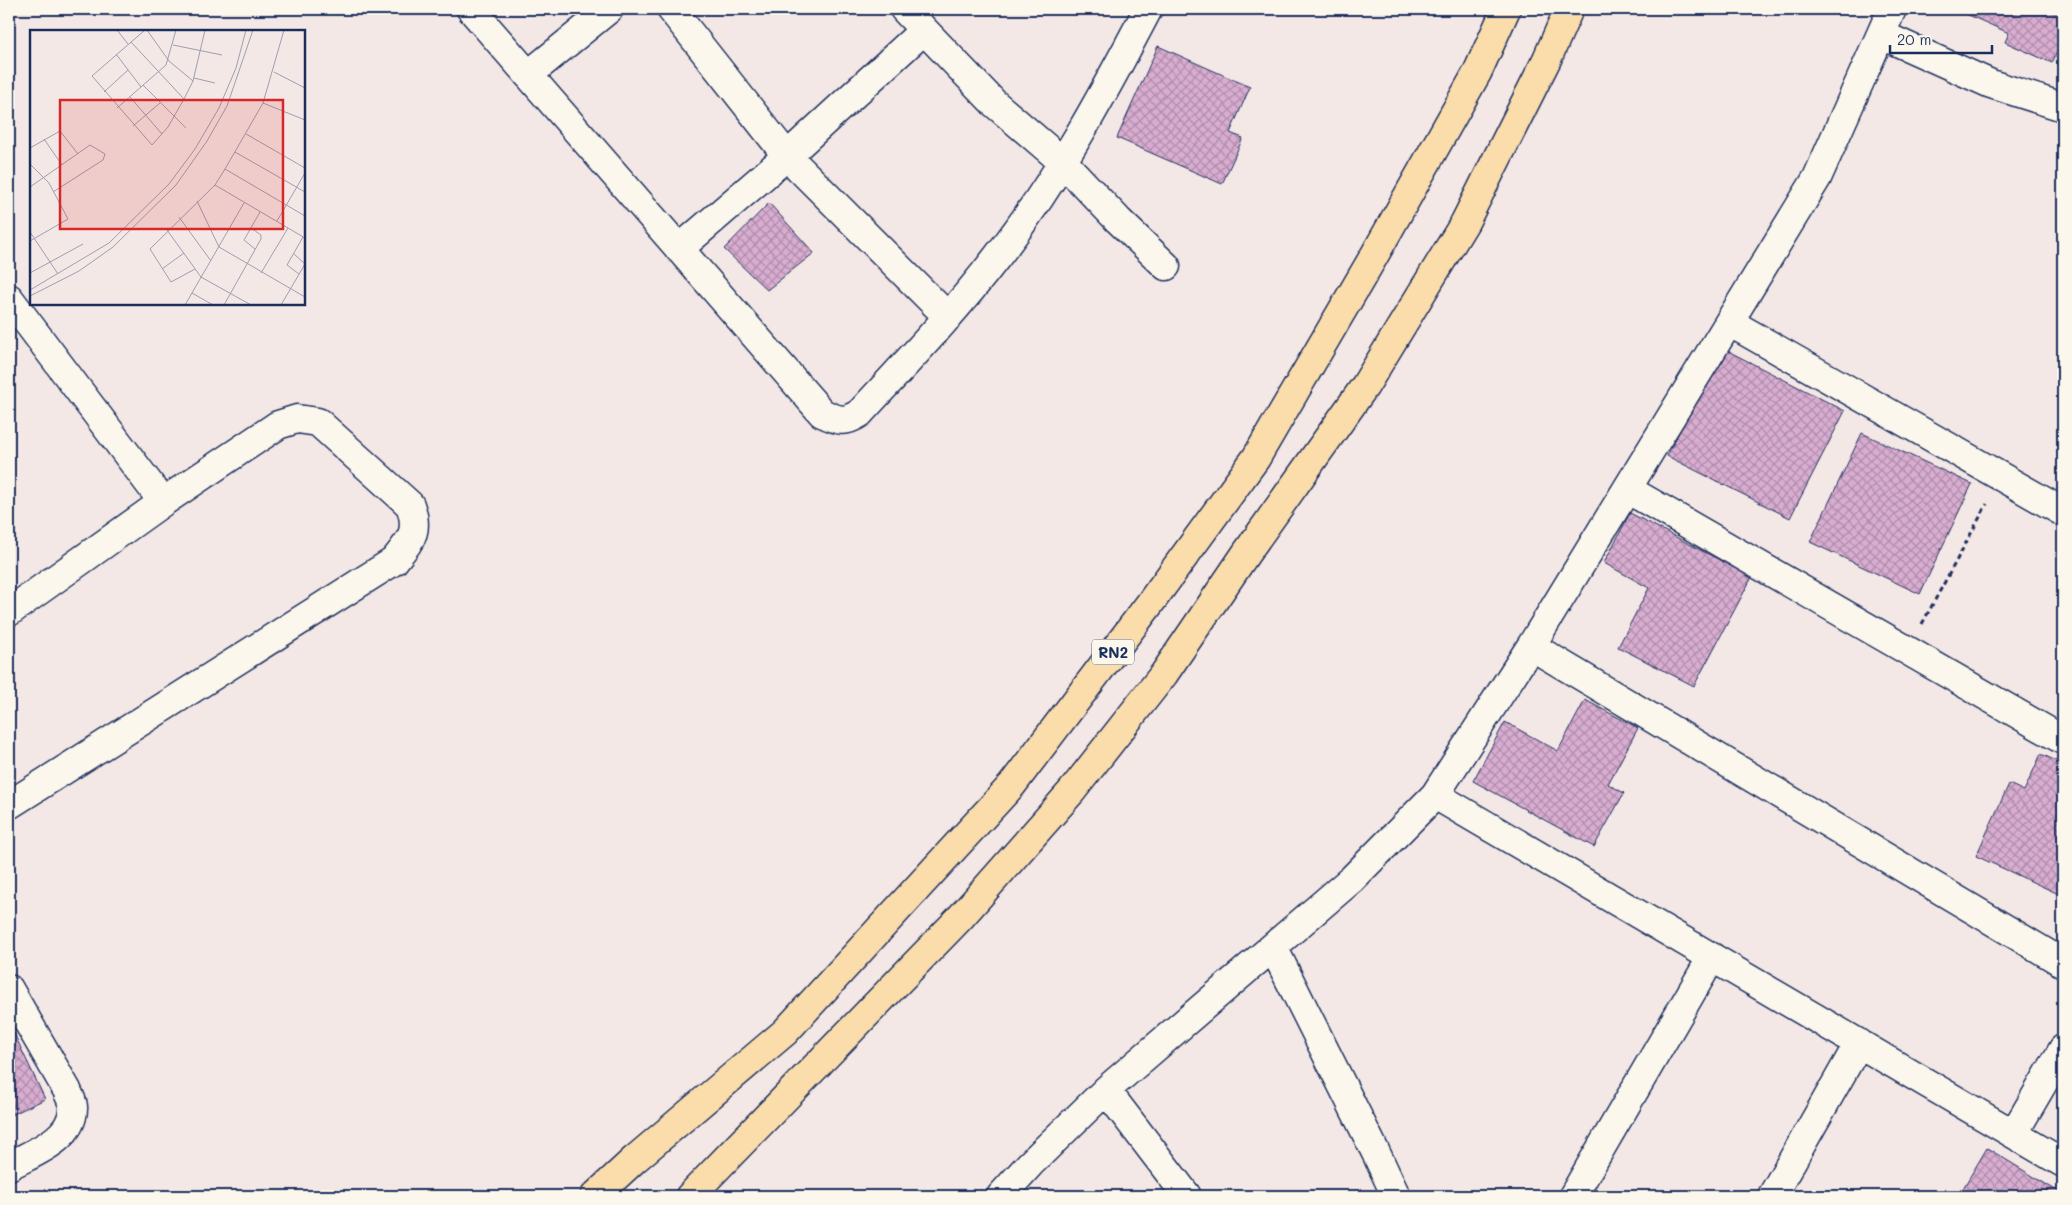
<svg xmlns="http://www.w3.org/2000/svg" width="2072" height="1205" font-family="Mali,sans-serif">
<style>
.building{fill:url(#building-cross-hatch);stroke:#1b2f5e}
.lines{fill:none;stroke-linecap:round;stroke-linejoin:round}
.minor-casing{stroke:#1b2f5e;stroke-width:31}
.highway-casing{stroke:#1b2f5e;stroke-width:31}
.path{stroke:#1b2f5e;stroke-width:3;stroke-dasharray:5 4;stroke-linecap:butt}
.minor{stroke:#fbf7ec;stroke-width:28}
.highway{stroke:#fbddab;stroke-width:28}
.labels{text-anchor:middle;dominant-baseline:central;stroke-width:5;stroke-linejoin:round;paint-order:stroke}
.shield{fill:#fbf7ec;stroke:#5e6b89;stroke-width:1}
.shield-label{font-size:15px;font-weight:bold;fill:#1b2f5e}
.inset-road{fill:none;stroke:#9d9eb0;stroke-width:1}
.view{fill:#d62828;fill-opacity:0.15;stroke:#d62828;stroke-width:2.5}
.inset-edge{fill:none;stroke:#1b2f5e;stroke-width:2.5}
</style>
<defs>
<pattern id="building-cross-hatch" width="8" height="8" patternUnits="userSpaceOnUse" patternTransform="scale(1.25)"><rect width="8" height="8" fill="#d9add0"/><path d="M0 0l8 8M0 8l8-8" fill="none" stroke="#af8dac"/></pattern>
</defs>
<rect width="100%" height="100%" fill="#f4e8e6"/>
<filter id="ink" filterUnits="userSpaceOnUse"><feTurbulence type="fractalNoise" baseFrequency=".02" numOctaves="2"/><feDisplacementMap in="SourceGraphic" scale="10" xChannelSelector="R" yChannelSelector="G"/><feConvolveMatrix kernelMatrix="1 2 1 2 8 2 1 2 1" color-interpolation-filters="sRGB"/></filter>
<g filter="url(#ink)">
<path class="building" d="M1955,9H2063V39L2052,63L2005,42L2009,33Z
M1158,46L1250,87L1230,133L1243,138L1222,184L1117,138Z
M769,203L814,253L767,290L724,249Z
M1722,348L1845,411L1790,518L1667,456Z
M1862,433L1972,484L1920,594L1810,542Z
M1630,513L1752,577L1694,686L1618,647L1649,588L1604,563Z
M1585,700L1638,728L1608,784L1624,793L1594,847L1473,781L1505,722L1558,751Z
M2041,754L2063,764V896L1976,856L2009,784L2024,791Z
M9,1023L45,1099L9,1116Z
M1987,1148L2062,1194L2060,1196H1961L1959,1195Z"/>
<g class="lines">
<defs>
<path id="minor" d="M471,9L822,413C839,421 845,423 860,413C907,362 955,312 997,257C1057,180 1103,95 1148,9
M671,9L787,156L948,317
M904,9L994,103L1063,162L1118,220L1166,266
M1882,35L1991,84L2063,107
M528,75L609,9
M679,249L787,156L924,30
M9,298L163,502
M1729,322L2063,512
M1627,489L2063,740
M9,612L163,502L278,425L297,419L318,422L410,505C420,533 410,540 394,561L9,805
M1531,646L2063,963
M1435,795L2063,1163
M1273,947L1376,1153L1396,1196
M9,989L67,1090C69,1096 74,1103 73,1109C72,1140 32,1153 9,1166
M1106,1090L1187,1196
M2014,1133L2063,1049
M1001,1196L1030,1164L1106,1090L1352,879L1435,795L1531,646L1817,178L1892,9
M1573,1196L1712,957
M1772,1196L1859,1043"/>
<path id="highway" d="M595,1196L635,1159L785,1032L1012,785L1148,606L1256,458L1374,256L1477,73L1506,9
M690,1196L959,919L1072,791L1164,674L1247,552L1365,386L1465,222L1547,59L1569,9"/>
</defs>
<use href="#minor" class="minor-casing"/>
<use href="#highway" class="highway-casing"/>
<path class="path" d="M1922,624L1987,504"/>
<use href="#minor" class="minor"/>
<use href="#highway" class="highway"/>
</g>
</g>
<g class="labels">
<rect class="shield" x="1092" y="639.5" width="42" height="25" rx="4"/>
<g class="shield-label">
<text x="1113" y="652">RN2</text>
</g>
</g>
<g transform="translate(30 30)">
<rect width="275" height="275" fill="#f4e8e6"/>
<path class="inset-road" d="M87,0L98,14M115,0L62,46L122,115L138,97L154,69L163,51L175,0M117,0L139,31L163,51M101,12L154,69M143,15L192,25M86,24L111,57M244,42L275,58M164,48L185,53M113,55L156,98M74,62L98,40M100,67L132,104M233,73L275,90M87,78L136,35L146,0M103,96L130,73M216,104L275,138M14,109L32,135M0,118L30,101L48,124M205,122L275,162M0,134L19,153L38,189L0,211M195,139L275,186M185,155L275,208M0,157L60,115L75,124L73,130L23,162M167,171L189,217L275,267M149,187L181,231M247,191L275,143M137,200L171,247L221,275M0,202L28,244M225,219L214,210L230,182M132,239L154,223M165,239L141,252L120,219L185,155L195,139L233,73L254,0M0,243L53,214M231,243L258,198M269,244L257,235L273,207M0,260L79,213L139,154L165,119L189,78L206,38L216,0M162,263L183,275M0,266L49,241L83,217L146,155L177,111L197,76L223,0M155,275L214,173M194,275L231,209V205L221,198M251,275L275,234L263,223"/>
<path class="view" d="M30,70H253V199H30Z"/>
<rect width="275" height="275" class="inset-edge"/>
</g>
<rect width="2072" height="1205" fill="none" stroke="#fbf7ec" stroke-width="30"/>
<rect x="15" y="15" width="2042" height="1175" fill="none" stroke="#1b2f5e" stroke-width="2" filter="url(#ink)"/>
<path d="M1890 45v8h102v-8" fill="none" stroke="#1b2f5e" stroke-width="2.5"/>
<text x="1897" y="45" font-size="15" fill="#1b2f5e" stroke="#fbf7ec" stroke-width="4" paint-order="stroke">20 m</text>
</svg>
